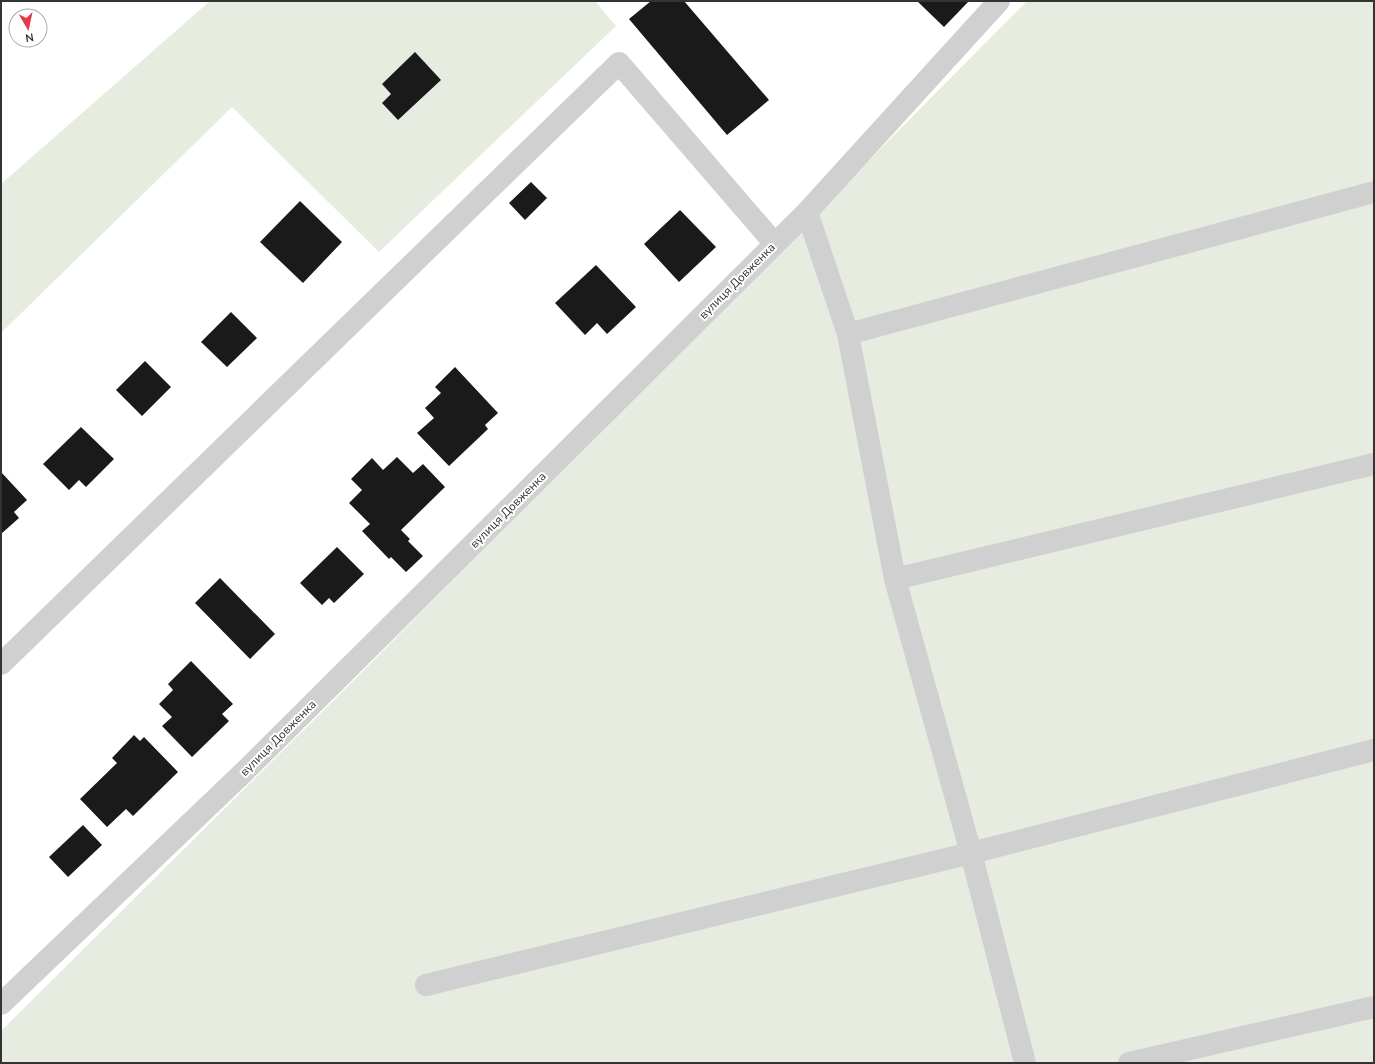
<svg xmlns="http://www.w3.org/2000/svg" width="1375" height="1064" font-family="'Nunito Sans',sans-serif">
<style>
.green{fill:#e6ecdf}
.building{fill:#1a1a1a}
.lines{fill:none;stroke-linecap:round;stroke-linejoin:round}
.street{stroke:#d0d0d0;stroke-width:22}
.labels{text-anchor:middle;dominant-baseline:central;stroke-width:4;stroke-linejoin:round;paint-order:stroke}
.street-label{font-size:12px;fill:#333;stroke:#fff}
</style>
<rect width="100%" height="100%" fill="#fff"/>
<path class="green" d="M210,1H595L616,26L379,252L232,107L1,333V184Z
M1027,1H1374V1063H1V1031L358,676Z"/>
<path class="building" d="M651,1H684L769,100L727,135L629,19Z
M917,1H969L944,27Z
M415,52L441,80L398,120L382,103L391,94L382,84Z
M531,182L547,198L525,220L509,203Z
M300,201L342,242L303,283L260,242Z
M680,210L716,247L679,282L644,244Z
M596,265L636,307L607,334L597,323L585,335L555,303Z
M231,312L257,338L227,367L201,342Z
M145,361L171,387L142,416L116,390Z
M455,367L498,413L485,425L488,429L449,466L417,433L434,418L425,408L441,393L435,387Z
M81,427L114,459L86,487L79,480L69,490L43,464Z
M397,457L413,473L423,464L445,487L401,530L410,539L408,541L423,556L406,572L391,557L389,559L362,531L370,524L349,503L362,490L351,479L372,458L383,470Z
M1,472L27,500L14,512L19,518L1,534Z
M337,547L364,574L334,603L329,598L322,605L300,583Z
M220,578L275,634L250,659L195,603Z
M191,661L233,704L222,714L229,721L192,757L162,726L172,717L159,704L173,690L168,684Z
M134,735L140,741L144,737L178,772L133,816L126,809L107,827L80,799L117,763L112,758Z
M83,825L102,845L68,877L49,857Z"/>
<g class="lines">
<path class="street" d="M807,212L848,334L895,579L971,853L1025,1063
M848,334L1374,192
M895,579L1374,464
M1,664L619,63L775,244
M426,985L971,853L1374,750
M1,1004L245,771L807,212L999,1
M1129,1063L1374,1007"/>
</g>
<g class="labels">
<g class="street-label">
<text transform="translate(737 281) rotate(-45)">вулиця Довженка</text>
<text transform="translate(508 510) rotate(-45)">вулиця Довженка</text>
<text transform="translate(278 738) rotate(-45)">вулиця Довженка</text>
</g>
</g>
<rect width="1375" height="1064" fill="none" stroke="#333333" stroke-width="4"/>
<g transform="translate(28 28) rotate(171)"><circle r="19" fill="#ffffff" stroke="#adadad"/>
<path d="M0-3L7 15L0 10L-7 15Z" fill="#e63946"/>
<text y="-6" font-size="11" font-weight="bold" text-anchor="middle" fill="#333333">N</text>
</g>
</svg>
